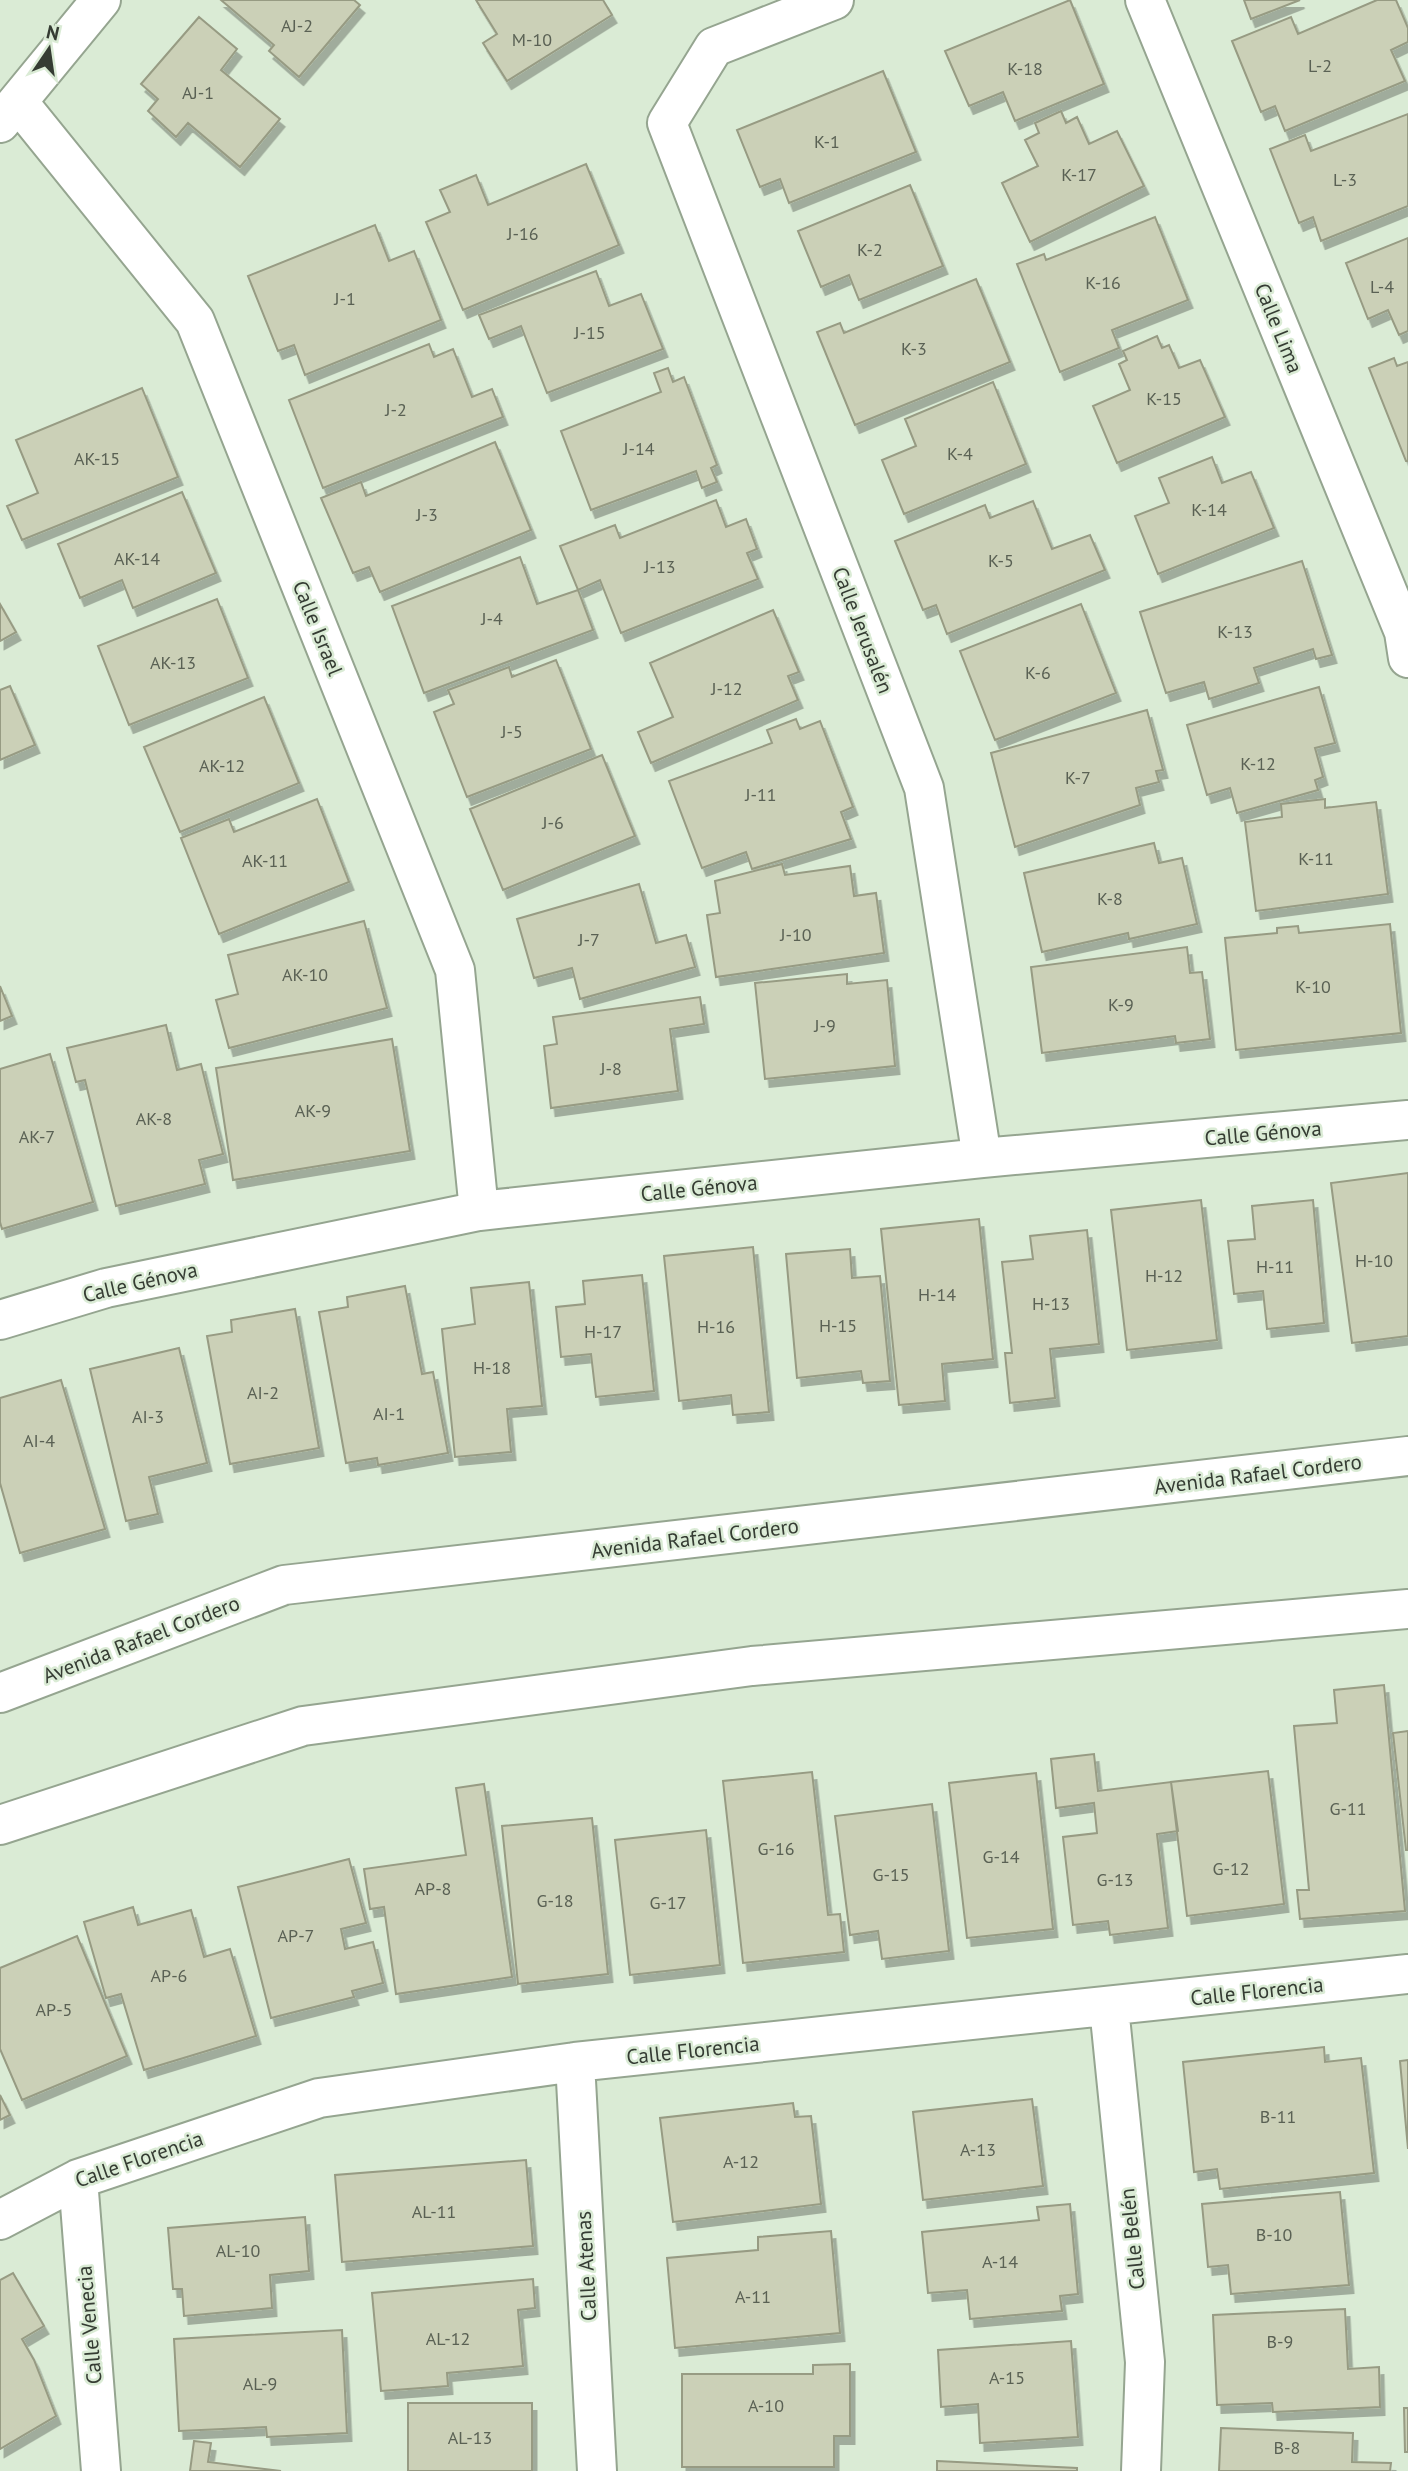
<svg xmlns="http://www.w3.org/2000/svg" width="1408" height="2471" font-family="'PT Sans',sans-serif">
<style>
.building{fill:#cbd0b7;stroke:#979b83;stroke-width:2;filter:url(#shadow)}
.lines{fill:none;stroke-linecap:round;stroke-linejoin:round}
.street-casing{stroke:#95a590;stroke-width:42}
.secondary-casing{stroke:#95a590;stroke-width:42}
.street{stroke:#fff;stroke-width:38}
.secondary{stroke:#fff;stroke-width:38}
.labels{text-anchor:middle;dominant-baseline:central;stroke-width:5;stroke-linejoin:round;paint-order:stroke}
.number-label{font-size:18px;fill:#5a6154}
.street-label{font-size:21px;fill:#353c33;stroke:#daebd5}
</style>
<defs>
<filter id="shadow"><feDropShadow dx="4.5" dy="8" stdDeviation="0" flood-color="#0004"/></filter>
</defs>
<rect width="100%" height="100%" fill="#daebd5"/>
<path class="building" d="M221,0H354L360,5L299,77L269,51L274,45Z
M476,0H603L612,15L507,81L483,43L497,34Z
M1070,0L1104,84L1015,121L1003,92L969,106L945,51Z
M1244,0H1300L1251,19Z
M1377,0H1396L1408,28V42L1391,50L1405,81L1285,131L1275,106L1261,112L1232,41L1291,17L1298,34Z
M199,17L237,49L221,70L280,119L240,167L188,123L176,137L148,111L158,99L141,84Z
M883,71L916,152L789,203L780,179L760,187L737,130Z
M1061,111L1066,123L1077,117L1089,144L1117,131L1144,186L1030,242L1002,183L1038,166L1025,140L1039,133L1035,123Z
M1408,114V206L1321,241L1313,217L1299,223L1270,149L1305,135L1311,151Z
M586,164L619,245L463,310L426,222L450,212L440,190L476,175L488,205Z
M910,185L943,266L859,300L849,275L821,287L798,231Z
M1155,217L1188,300L1112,330L1119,348L1060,372L1017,264L1044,254L1046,260Z
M375,225L389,261L414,251L441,320L305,375L294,345L278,351L248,276Z
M1408,238V331L1399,335L1388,310L1368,319L1346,263Z
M596,271L609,306L641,294L663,349L547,393L521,326L489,339L479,315Z
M976,279L1010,362L855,425L817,332L840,323L844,333Z
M1157,336L1162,348L1169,345L1179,368L1200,360L1225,417L1117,463L1093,406L1130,390L1119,364L1127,360L1123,351Z
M429,344L434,357L453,349L472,397L492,389L503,417L323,488L289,400Z
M1394,358L1397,366L1408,362V461H1406L1369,368Z
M668,368L673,382L684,377L717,465L711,468L717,482L702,488L696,471L591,510L561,431L661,392L654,373Z
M993,382L1026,464L904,514L882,460L916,446L905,419Z
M142,388L178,477L22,540L7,506L38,493L16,440Z
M495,442L531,530L380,592L369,567L353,573L321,498L361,482L366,496Z
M1212,457L1222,483L1251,472L1274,528L1158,574L1135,516L1169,503L1159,478Z
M182,492L216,573L133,608L122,580L80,598L58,544Z
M716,500L726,527L746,519L757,549L747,553L758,579L621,633L600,580L578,590L560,546L615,525L620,538Z
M1033,501L1052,549L1090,535L1105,570L947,634L936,605L923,610L895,541L985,505L990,518Z
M520,557L537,604L578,590L593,630L424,693L392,606Z
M1302,561L1332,655L1316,659L1313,649L1254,668L1259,683L1209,699L1204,682L1166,693L1140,612Z
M217,599L248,678L129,725L98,646Z
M0,604L16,632L0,641Z
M1081,604L1116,693L995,740L960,651Z
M773,610L799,672L788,676L798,700L651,763L638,732L673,717L650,663Z
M556,660L591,749L467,797L434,712L454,704L448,690L509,667L512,677Z
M10,686L35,745L0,760V690Z
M1319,687L1335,743L1315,748L1323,777L1315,780L1318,790L1237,813L1230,788L1207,795L1187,725Z
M264,697L299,783L180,832L144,747Z
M1147,710L1163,770L1156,771L1159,782L1136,788L1140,805L1015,847L991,753Z
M796,719L800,729L820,721L853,807L841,812L851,839L752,869L746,852L702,868L669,781L772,743L767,730Z
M602,755L635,836L503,890L470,809Z
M317,799L349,882L219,934L181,838L229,819L234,832Z
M1325,799V808L1376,802L1388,894L1256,911L1245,822L1282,817L1281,804Z
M1154,843L1159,863L1182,858L1197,924L1129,939L1128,933L1042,952L1024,873Z
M782,864L785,875L850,866L854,896L876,893L884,953L716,977L707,915L720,913L715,881Z
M639,884L656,943L686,935L695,967L580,999L572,968L534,978L517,919Z
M364,921L387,1008L229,1048L216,1000L238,994L228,955Z
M1390,924L1401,1033L1236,1050L1225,938L1277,933V928L1298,926L1299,933Z
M1187,947L1190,973L1202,972L1210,1039L1176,1043L1175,1036L1042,1053L1031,967Z
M847,974V984L887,980L895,1066L765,1079L755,983Z
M0,986L12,1016L0,1021Z
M700,997L704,1024L670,1029L678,1091L551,1108L544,1046L557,1044L553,1017Z
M166,1025L177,1070L201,1064L223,1154L199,1160L205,1184L116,1206L85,1080L76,1082L67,1048Z
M392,1039L410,1151L233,1180L216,1068Z
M50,1054L93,1202L2,1229L0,1222V1069Z
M1408,1173V1336L1352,1343L1331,1183Z
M1201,1200L1217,1340L1127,1350L1111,1210Z
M1313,1200L1324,1323L1267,1329L1263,1291L1234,1294L1228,1241L1255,1239L1252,1206Z
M979,1219L993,1359L942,1364L945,1401L899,1405L881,1229Z
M1087,1230L1099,1344L1050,1349L1055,1398L1010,1403L1005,1353H1012L1002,1262L1033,1259L1030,1236Z
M753,1247L769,1412L733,1415L731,1395L679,1401L664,1256Z
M850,1249L852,1278L880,1276L890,1381L863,1383L861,1371L797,1378L786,1254Z
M642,1275L654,1391L596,1397L591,1354L561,1357L556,1307L585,1304L583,1281Z
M529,1282L542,1406L507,1409L511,1452L455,1457L442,1329L475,1324L471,1288Z
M405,1286L422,1374L433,1372L448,1453L378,1465L377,1458L346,1463L319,1312L348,1307L347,1297Z
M295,1309L319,1448L230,1464L207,1336L232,1332L231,1320Z
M179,1348L207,1463L149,1477L158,1514L126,1521L90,1369Z
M61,1380L105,1529L20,1553L0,1483V1398Z
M1384,1685L1405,1911L1300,1919L1297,1890H1309L1294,1726L1337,1723L1334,1690Z
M1408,1731V1850H1406L1393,1733Z
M1094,1754L1098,1791L1171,1782L1178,1831L1157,1834L1168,1928L1110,1935L1108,1921L1073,1925L1063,1837L1097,1833L1094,1803L1056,1808L1051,1759Z
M1268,1771L1284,1904L1187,1916L1171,1782Z
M812,1772L828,1915L840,1914L844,1952L743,1963L723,1781Z
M1036,1773L1053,1929L967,1938L949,1783Z
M484,1784L512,1977L396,1994L384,1907L370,1909L364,1869L466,1855L456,1788Z
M932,1804L949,1951L882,1959L878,1931L850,1935L835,1816Z
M592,1818L608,1974L518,1984L502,1826Z
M706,1830L720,1965L630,1975L615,1840Z
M349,1859L366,1923L341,1929L345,1949L373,1942L383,1983L352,1991L354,1997L271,2018L238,1887Z
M133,1907L138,1925L191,1910L204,1957L230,1949L256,2036L144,2070L121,1994L106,1998L84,1922Z
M77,1936L127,2056L22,2100L0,2049V1968Z
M1324,2047L1325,2062L1361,2058L1374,2173L1220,2189L1217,2169L1194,2172L1183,2062Z
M1408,2060V2149L1400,2061Z
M0,2095L10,2115L0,2120Z
M1032,2099L1043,2186L923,2200L913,2112Z
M793,2103L795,2117L811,2116L821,2204L673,2222L660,2118Z
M526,2160L533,2246L342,2262L335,2175Z
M1340,2192L1349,2285L1231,2294L1228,2265L1208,2267L1202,2204Z
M1070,2204L1078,2294L1060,2296L1062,2311L970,2319L967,2290L928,2293L922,2232L1039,2220L1037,2207Z
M305,2217L309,2271L270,2275L272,2308L184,2316L182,2289H173L168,2228Z
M831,2231L840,2333L675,2348L667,2258L758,2250V2237Z
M13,2273L44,2326L22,2339L34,2360L56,2416L0,2449V2280Z
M533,2279L535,2308L518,2310L523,2366L447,2373L448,2386L381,2391L372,2293Z
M1345,2309L1348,2369L1379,2367L1380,2407L1273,2412L1272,2403L1217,2405L1213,2315Z
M342,2330L347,2433L267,2437L266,2427L179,2431L174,2339Z
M1071,2341L1078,2437L980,2443L978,2404L941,2407L938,2350Z
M850,2364V2436H834V2467H682V2374H813V2365Z
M408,2403H532V2471H408Z
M1404,2408H1408V2452H1405Z
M1221,2428L1353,2433L1352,2462L1391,2463L1390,2471H1219Z
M194,2441L211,2443L208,2462L281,2471H190Z
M937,2461L1077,2468V2471H937Z"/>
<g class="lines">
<defs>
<path id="street" d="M834,0L714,47L667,123L924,788L982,1158
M1145,0L1404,632L1408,658
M18,102L195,321L455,970L479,1211
M0,123L101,0
M0,1320L106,1288L479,1211L982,1158L1408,1120
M1109,2007L1145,2362L1141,2471
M575,2062L597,2471
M78,2179L101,2471
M0,2220L78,2179L319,2098L575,2062L1408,1974"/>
<path id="secondary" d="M0,1693L284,1585L1408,1456
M0,1825L303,1726L752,1666L1408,1609"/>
</defs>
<use href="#street" class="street-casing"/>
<use href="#secondary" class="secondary-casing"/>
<use href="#street" class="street"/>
<use href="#secondary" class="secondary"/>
</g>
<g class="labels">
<g class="number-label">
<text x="297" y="25">AJ-2</text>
<text x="532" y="39">M-10</text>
<text x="1320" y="65">L-2</text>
<text x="1025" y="68">K-18</text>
<text x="198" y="92">AJ-1</text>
<text x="827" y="141">K-1</text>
<text x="1079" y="174">K-17</text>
<text x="1345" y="179">L-3</text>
<text x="523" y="233">J-16</text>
<text x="870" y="249">K-2</text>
<text x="1103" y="282">K-16</text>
<text x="1382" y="286">L-4</text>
<text x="345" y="298">J-1</text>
<text x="590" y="332">J-15</text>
<text x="914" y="348">K-3</text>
<text x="1164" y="398">K-15</text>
<text x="396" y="409">J-2</text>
<text x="639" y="448">J-14</text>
<text x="960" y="453">K-4</text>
<text x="97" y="458">AK-15</text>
<text x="1209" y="509">K-14</text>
<text x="427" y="514">J-3</text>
<text x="137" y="558">AK-14</text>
<text x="1001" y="560">K-5</text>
<text x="660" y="566">J-13</text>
<text x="492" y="618">J-4</text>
<text x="1235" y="631">K-13</text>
<text x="173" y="662">AK-13</text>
<text x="1038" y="672">K-6</text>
<text x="727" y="688">J-12</text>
<text x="512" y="731">J-5</text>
<text x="1258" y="763">K-12</text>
<text x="222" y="765">AK-12</text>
<text x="1078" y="777">K-7</text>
<text x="761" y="794">J-11</text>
<text x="553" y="822">J-6</text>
<text x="1316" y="858">K-11</text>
<text x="265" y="860">AK-11</text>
<text x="1110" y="898">K-8</text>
<text x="796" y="934">J-10</text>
<text x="589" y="939">J-7</text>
<text x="305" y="974">AK-10</text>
<text x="1313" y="986">K-10</text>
<text x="1121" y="1004">K-9</text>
<text x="825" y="1025">J-9</text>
<text x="611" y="1068">J-8</text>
<text x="313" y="1110">AK-9</text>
<text x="154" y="1118">AK-8</text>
<text x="37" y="1136">AK-7</text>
<text x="1374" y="1260">H-10</text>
<text x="1275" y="1266">H-11</text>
<text x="1164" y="1275">H-12</text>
<text x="937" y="1294">H-14</text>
<text x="1051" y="1303">H-13</text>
<text x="838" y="1325">H-15</text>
<text x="716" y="1326">H-16</text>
<text x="603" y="1331">H-17</text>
<text x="492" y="1367">H-18</text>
<text x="263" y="1392">AI-2</text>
<text x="389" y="1413">AI-1</text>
<text x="148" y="1416">AI-3</text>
<text x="39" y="1440">AI-4</text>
<text x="1348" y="1808">G-11</text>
<text x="776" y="1848">G-16</text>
<text x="1001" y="1856">G-14</text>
<text x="1231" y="1868">G-12</text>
<text x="891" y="1874">G-15</text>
<text x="1115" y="1879">G-13</text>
<text x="433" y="1888">AP-8</text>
<text x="555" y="1900">G-18</text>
<text x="668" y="1902">G-17</text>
<text x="296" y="1935">AP-7</text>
<text x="169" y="1975">AP-6</text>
<text x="54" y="2009">AP-5</text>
<text x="1278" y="2116">B-11</text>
<text x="978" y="2149">A-13</text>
<text x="741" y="2161">A-12</text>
<text x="434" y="2211">AL-11</text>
<text x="1274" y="2234">B-10</text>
<text x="238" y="2250">AL-10</text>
<text x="1000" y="2261">A-14</text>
<text x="753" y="2296">A-11</text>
<text x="448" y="2338">AL-12</text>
<text x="1280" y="2341">B-9</text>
<text x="1007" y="2377">A-15</text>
<text x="260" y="2383">AL-9</text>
<text x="766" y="2405">A-10</text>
<text x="470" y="2437">AL-13</text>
<text x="1287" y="2447">B-8</text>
</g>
<g class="street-label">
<text transform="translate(1279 328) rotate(68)">Calle Lima</text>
<text transform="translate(318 628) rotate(68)">Calle Israel</text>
<text transform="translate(863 630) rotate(69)">Calle Jerusalén</text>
<text transform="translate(1263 1133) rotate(-5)">Calle Génova</text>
<text transform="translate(699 1188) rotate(-6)">Calle Génova</text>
<text transform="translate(140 1282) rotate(-13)">Calle Génova</text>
<text transform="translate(1258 1474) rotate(-7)">Avenida Rafael Cordero</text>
<text transform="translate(695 1538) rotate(-7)">Avenida Rafael Cordero</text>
<text transform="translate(141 1639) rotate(-21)">Avenida Rafael Cordero</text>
<text transform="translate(1257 1991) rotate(-6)">Calle Florencia</text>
<text transform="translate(693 2050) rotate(-6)">Calle Florencia</text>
<text transform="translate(139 2159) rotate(-19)">Calle Florencia</text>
<text transform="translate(1132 2239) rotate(-96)">Calle Belén</text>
<text transform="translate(586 2266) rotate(-93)">Calle Atenas</text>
<text transform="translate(89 2325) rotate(-95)">Calle Venecia</text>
</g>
</g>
<g transform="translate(49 49) rotate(13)" stroke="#daebd5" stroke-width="5" paint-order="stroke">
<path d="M0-5L12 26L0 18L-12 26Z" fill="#353c33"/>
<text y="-10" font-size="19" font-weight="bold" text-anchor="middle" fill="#353c33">N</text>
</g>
</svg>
